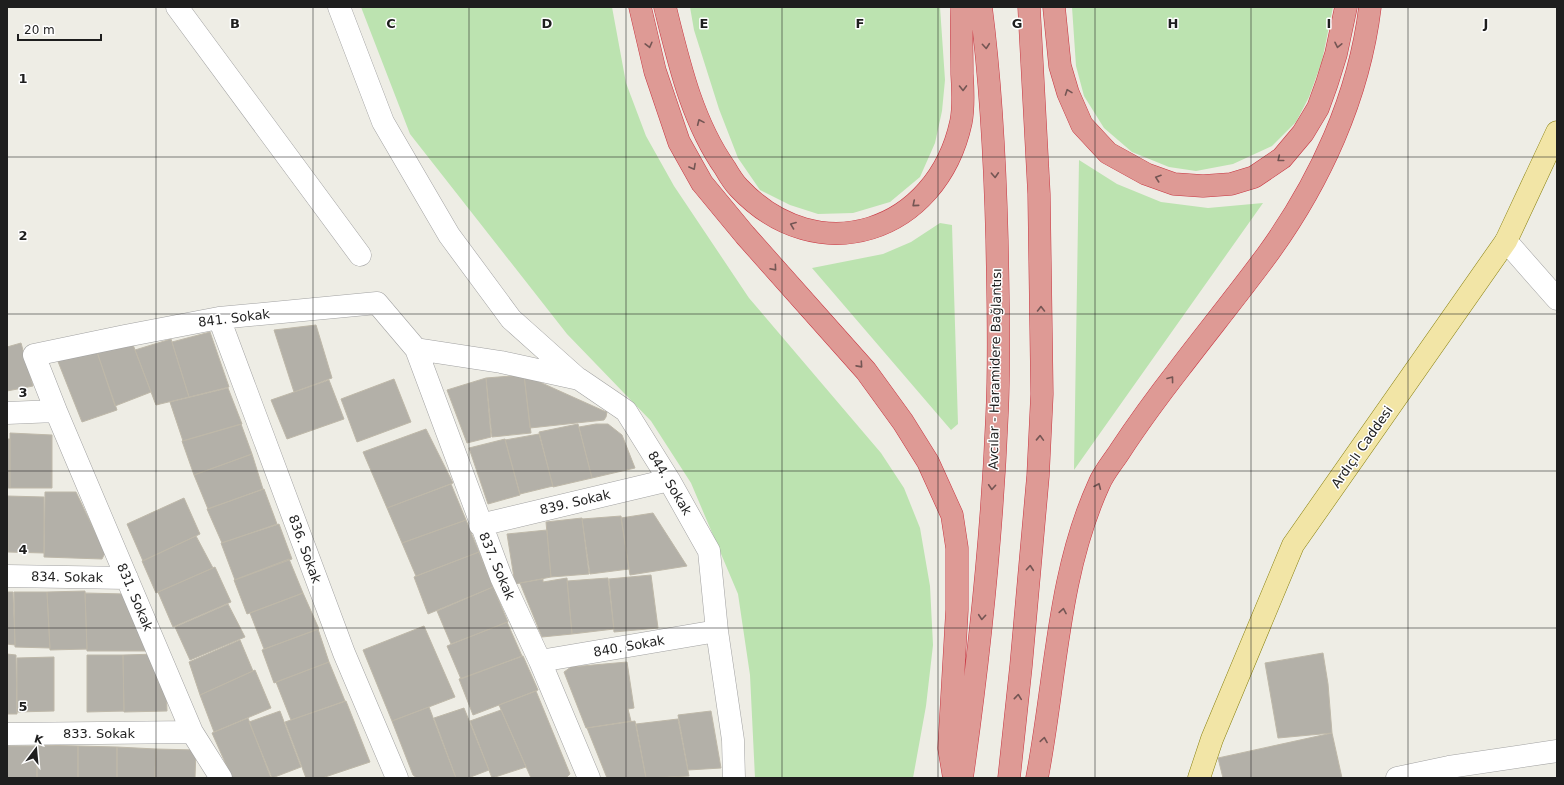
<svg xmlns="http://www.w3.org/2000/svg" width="1564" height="785" font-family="'DejaVu Sans',sans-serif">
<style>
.grass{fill:#bce3b0}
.building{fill:#b3b0a8;stroke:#beb8a9}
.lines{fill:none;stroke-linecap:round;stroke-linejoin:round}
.minor-casing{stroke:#a2a2a2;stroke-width:23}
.major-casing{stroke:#89810f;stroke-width:23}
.highway-casing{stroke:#c83642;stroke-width:23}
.minor{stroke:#fff;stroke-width:22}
.major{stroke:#f2e5a6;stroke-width:22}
.highway{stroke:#de9a95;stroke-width:22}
.oneway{stroke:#745654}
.grid{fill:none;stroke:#1e1e1e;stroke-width:1;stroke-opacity:0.55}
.labels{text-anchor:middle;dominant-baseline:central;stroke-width:3;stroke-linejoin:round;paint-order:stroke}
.street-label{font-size:13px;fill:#1e1e1e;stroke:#fff}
.grid-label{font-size:13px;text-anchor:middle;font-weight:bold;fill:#1e1e1e;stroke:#fff;stroke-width:3;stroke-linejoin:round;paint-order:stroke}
</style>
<rect width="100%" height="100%" fill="#eeede5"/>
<path class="grass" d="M361,7H612L626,83L646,136L674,186L749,298L881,453L904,488L920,528L930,586L933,645L926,706L913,778H755L750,675L738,594L691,483L651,421L567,334L410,134Z
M690,7H940L945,80L942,111L935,143L920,177L890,202L853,213L818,214L790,205L760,190L738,158L719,109L694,30Z
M1072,7H1333L1322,61L1309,97L1296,122L1272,146L1233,164L1196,171L1169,167L1132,152L1104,128L1084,96L1076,66Z
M1079,160L1117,184L1161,202L1208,208L1263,203L1074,470Z
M940,223L952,225L958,424L951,430L812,268L883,254L911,242Z"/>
<path class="building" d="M316,325L332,378L294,392L274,330Z
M210,332L229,387L189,397L172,342Z
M171,339L189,397L156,405L135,350Z
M132,342L151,392L115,406L97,352Z
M21,343L33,386L7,391V347Z
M95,346L117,410L82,422L57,359Z
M524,375L531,433L492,437L486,378Z
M524,375L604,411L607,412L606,417L604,420L530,428Z
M486,378L491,437L467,443L447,390Z
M394,379L411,422L357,442L341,399Z
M329,380L344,419L287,439L271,400Z
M228,388L242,424L183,441L170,402Z
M241,424L252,454L194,475L182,441Z
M578,424L592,478L553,487L539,432Z
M596,424H608L622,435L635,468L592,478L579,427Z
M426,429L453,483L387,508L363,452Z
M10,433L52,435V488H10Z
M539,434L553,486L520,494L505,440Z
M7,439H10V488H7Z
M505,439L520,495L488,504L469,448Z
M252,454L263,489L208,509L194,475Z
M451,484L466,520L402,543L387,508Z
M264,489L277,524L222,543L207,509Z
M45,492H76L105,553L102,559L44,557Z
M7,496L44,497V553L8,552Z
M184,498L200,534L143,561L127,524Z
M653,513L687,566L630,575L621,518Z
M621,516L629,569L590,574L582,519Z
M582,518L589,574L551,577L546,522Z
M466,520L479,552L416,576L402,543Z
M279,524L292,559L235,580L221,543Z
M547,530L551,577L515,584L507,534Z
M196,536L213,568L156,593L142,561Z
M479,552L493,587L428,614L414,577Z
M289,559L303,593L247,614L234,580Z
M215,567L231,602L173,627L158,592Z
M651,575L658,628L614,632L609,579Z
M567,578L572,634L542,637L520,583L543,579V582Z
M608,578L614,629L572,634L567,581Z
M493,587L508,622L451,644L437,611Z
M85,591L87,649L50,650L47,592Z
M7,592H13L15,645L7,644Z
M14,592H47L50,648L15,647Z
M85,593L125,594L149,651H87Z
M303,593L319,629L264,649L250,613Z
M228,604L245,637L190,660L175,627Z
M507,622L522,656L461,679L447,646Z
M424,626L455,697L392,721L363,650Z
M318,629L329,662L274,683L262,650Z
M240,640L253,671L200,695L189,662Z
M1323,653L1328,684L1332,733L1278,738L1265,663Z
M7,654L16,655L17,714H7Z
M158,654V682L166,683L167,711L124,712L123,655Z
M87,655H123L124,711L87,712Z
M523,656L538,690L473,715L459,679Z
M54,657V711L17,712V658Z
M329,662L345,701L291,720L276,682Z
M627,662L634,708L628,709L631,721L586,728L564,672L571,667Z
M255,670L271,708L214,732L200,695Z
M536,691L570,774L566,778H531L499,705Z
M346,701L370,762L322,778H306L285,722Z
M429,707L456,778H417L413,775L392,721Z
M464,708L489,770L468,778H456L434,718Z
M501,710L526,767L492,778L470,721Z
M280,711L301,767L272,778L249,722Z
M711,711L721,768L688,770L678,715Z
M248,718L271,778H232L212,733Z
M678,719L689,776L646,778L636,724Z
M635,721L646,778H607L587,728Z
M1332,733L1342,778H1223L1218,758Z
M37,745L78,746V778H37Z
M7,746H37V778H7Z
M78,746L117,747V778H78Z
M117,747L156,749L155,778H117Z
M156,749L196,750L195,778H155Z"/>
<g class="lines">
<defs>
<path id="minor" d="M177,7L360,255
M339,7L383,122L449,235L511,319L577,378
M1506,241L1557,299
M219,318L344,653L397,778
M416,349L501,362L579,379L626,411L669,480L709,551L717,631L733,740L734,778
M7,413L56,411
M480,525L669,480
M7,576L127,578
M540,661L717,631
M7,734L192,732
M221,778L192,732L56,411L34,355L125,336L219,318L377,303L416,349L501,577L540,661L589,778
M1397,778L1449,767L1557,751"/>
<path id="major" d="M1199,778L1212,739L1293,545L1506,241L1557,132"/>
<path id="highway" d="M640,7L655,71L679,142L702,183L745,235L866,371L903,422L928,462L952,515L957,548V610L949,748L954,778
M665,7C679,63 692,121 725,168C729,175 734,183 739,188C818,272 937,233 961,122C964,107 963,89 962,74C962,52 961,29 962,7
M1054,7L1060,66L1068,93L1082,125L1108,153L1146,174L1174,184L1203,186L1231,184L1254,177L1282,158L1303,133L1318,108L1327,83L1336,54L1346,7
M962,778C979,658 992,536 997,415C1000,356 998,298 997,240C995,162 991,84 981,7
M1009,778L1021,666L1038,476L1042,394L1039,194L1029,7
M1037,778C1056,680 1057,576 1099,484C1104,472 1113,462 1120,451C1139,422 1159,395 1180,368C1209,330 1239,293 1267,255C1320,182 1359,97 1370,7"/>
</defs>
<use href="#minor" class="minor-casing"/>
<use href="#major" class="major-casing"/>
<use href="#highway" class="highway-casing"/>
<use href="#minor" class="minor"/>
<use href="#major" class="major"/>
<use href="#highway" class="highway"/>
</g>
<defs><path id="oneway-chevron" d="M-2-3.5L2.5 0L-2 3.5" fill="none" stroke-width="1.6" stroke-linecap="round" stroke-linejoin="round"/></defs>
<g class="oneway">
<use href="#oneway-chevron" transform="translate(649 45) rotate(76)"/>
<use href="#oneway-chevron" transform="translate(1338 45) rotate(102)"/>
<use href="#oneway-chevron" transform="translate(986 46) rotate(85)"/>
<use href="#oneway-chevron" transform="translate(963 88) rotate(89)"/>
<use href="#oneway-chevron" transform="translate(1068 92) rotate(-110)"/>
<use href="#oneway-chevron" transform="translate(700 122) rotate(-114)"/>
<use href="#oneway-chevron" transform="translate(1280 159) rotate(141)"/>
<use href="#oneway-chevron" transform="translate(693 167) rotate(61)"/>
<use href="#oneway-chevron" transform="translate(995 175) rotate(87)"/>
<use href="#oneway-chevron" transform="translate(1158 178) rotate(-161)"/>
<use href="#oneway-chevron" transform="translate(915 204) rotate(140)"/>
<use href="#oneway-chevron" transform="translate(793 225) rotate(-159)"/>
<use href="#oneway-chevron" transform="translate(774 268) rotate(49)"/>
<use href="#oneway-chevron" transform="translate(1041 309) rotate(-90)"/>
<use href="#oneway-chevron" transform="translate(860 365) rotate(48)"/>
<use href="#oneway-chevron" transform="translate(1171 379) rotate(-53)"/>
<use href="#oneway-chevron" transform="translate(1040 438) rotate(-88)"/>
<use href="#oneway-chevron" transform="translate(1098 486) rotate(-67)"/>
<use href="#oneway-chevron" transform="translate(992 487) rotate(94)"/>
<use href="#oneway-chevron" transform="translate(1030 568) rotate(-85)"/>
<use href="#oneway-chevron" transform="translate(1063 611) rotate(-80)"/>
<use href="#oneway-chevron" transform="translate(982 617) rotate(95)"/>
<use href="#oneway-chevron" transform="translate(1018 697) rotate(-84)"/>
<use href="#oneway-chevron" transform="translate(1044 740) rotate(-81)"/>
</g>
<path class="grid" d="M156,7V778M313,7V778M469,7V778M626,7V778M782,7V778M938,7V778M1095,7V778M1251,7V778M1408,7V778M7,157H1557M7,314H1557M7,471H1557M7,628H1557"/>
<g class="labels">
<g class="street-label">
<text transform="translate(234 318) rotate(-7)">841. Sokak</text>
<text transform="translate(995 369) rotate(-89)">Avcılar - Haramidere Bağlantısı</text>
<text transform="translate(1362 447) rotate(-55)">Ardıçlı Caddesi</text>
<text transform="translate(670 483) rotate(59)">844. Sokak</text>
<text transform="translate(575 502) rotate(-13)">839. Sokak</text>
<text transform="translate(305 549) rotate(70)">836. Sokak</text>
<text transform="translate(497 566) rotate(67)">837. Sokak</text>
<text transform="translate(67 577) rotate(1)">834. Sokak</text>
<text transform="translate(135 597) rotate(67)">831. Sokak</text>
<text transform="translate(629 646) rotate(-10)">840. Sokak</text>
<text x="99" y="733">833. Sokak</text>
</g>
</g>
<g class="grid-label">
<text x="235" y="28">B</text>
<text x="391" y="28">C</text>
<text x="547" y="28">D</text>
<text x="704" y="28">E</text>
<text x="860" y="28">F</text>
<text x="1017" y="28">G</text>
<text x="1173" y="28">H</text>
<text x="1329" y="28">I</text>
<text x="1486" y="28">J</text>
<text x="23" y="83">1</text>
<text x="23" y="240">2</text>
<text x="23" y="397">3</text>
<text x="23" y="554">4</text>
<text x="23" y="711">5</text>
</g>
<rect width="1564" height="785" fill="none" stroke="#1e1e1e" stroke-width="16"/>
<g transform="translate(36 749) rotate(16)" stroke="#ffffff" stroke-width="3" paint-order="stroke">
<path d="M0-3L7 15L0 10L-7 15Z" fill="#1e1e1e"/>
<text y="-6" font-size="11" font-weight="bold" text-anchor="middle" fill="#1e1e1e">K</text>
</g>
<path d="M18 34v6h83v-6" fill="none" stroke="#1e1e1e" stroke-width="2"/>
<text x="24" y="34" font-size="12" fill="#1e1e1e" stroke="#ffffff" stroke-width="3" paint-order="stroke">20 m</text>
</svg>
